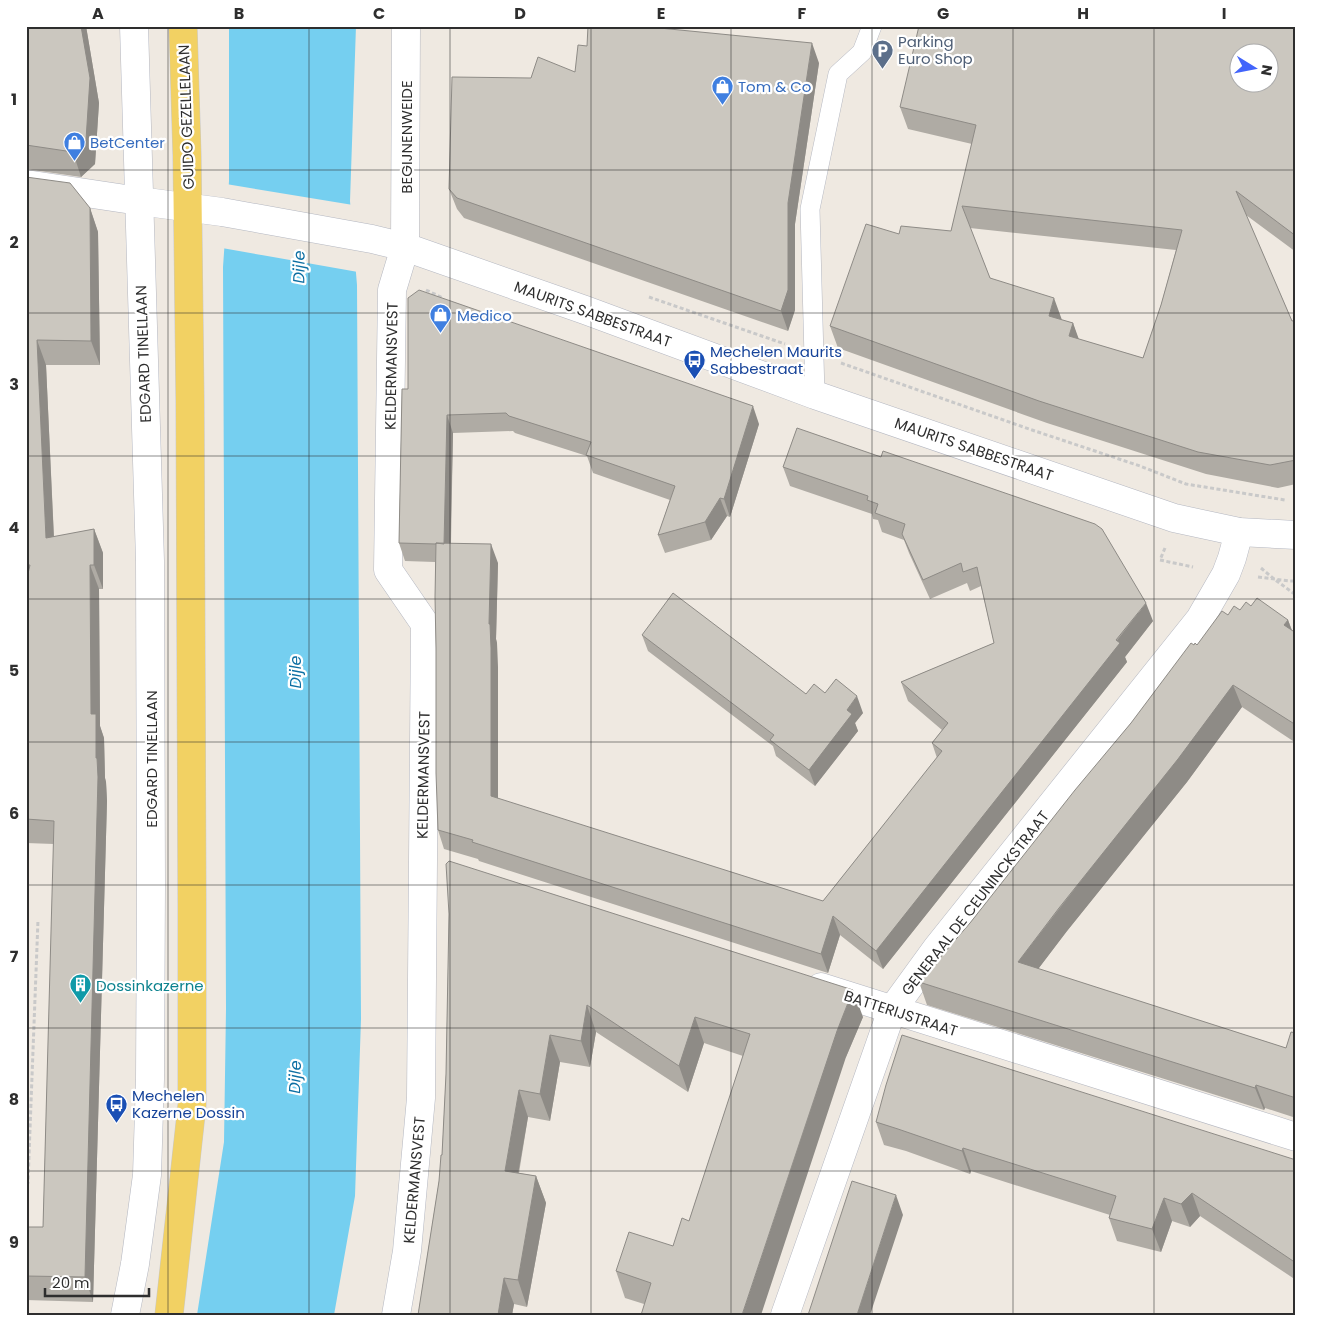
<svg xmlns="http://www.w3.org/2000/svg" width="1322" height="1341" font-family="Poppins,sans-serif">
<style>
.water{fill:#75cff0}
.pier{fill:#efe9e1}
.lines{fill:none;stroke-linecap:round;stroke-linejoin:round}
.service-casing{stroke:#b4b7c1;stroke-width:20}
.minor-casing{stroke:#b4b7c1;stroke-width:29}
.tertiary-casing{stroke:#b4b7c1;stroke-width:29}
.secondary-casing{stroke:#b4b7c1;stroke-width:29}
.primary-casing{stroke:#c9c9c9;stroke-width:29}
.path{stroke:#c9c9c9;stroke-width:3;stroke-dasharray:4 2.5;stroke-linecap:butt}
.service{stroke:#fff;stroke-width:19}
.minor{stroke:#fff;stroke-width:28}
.tertiary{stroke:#fff;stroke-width:28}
.secondary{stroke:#fff;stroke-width:28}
.primary{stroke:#f2d163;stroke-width:28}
.wall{fill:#afaba4;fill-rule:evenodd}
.shaded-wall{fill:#8e8b86}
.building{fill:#cbc7bf;stroke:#8e8b86;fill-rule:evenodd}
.grid{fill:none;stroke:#2e2e2e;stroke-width:1;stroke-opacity:0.55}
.labels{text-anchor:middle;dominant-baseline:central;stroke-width:4.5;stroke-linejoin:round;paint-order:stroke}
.service-label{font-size:15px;fill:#4e5e75;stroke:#fff;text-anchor:start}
.shop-label{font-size:15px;fill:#366cbe;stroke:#fff;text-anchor:start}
.street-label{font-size:15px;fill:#2e2e2e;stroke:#fff}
.transit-label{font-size:15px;fill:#164399;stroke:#fff;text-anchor:start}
.culture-label{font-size:15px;fill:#0d838f;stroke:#fff;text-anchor:start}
.water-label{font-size:16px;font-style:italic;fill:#0d6fa3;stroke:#fff}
.neatline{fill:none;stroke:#2e2e2e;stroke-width:2}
.grid-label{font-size:16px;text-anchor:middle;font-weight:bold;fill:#2e2e2e}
</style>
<rect width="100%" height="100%" fill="#efe9e1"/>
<path class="water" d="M229,26H356L350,201L357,285L361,1019L355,1196L334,1315H197L224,1142L226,1009L223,267L229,181Z"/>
<path class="pier" d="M226,184L353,205L358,272L222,248Z"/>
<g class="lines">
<defs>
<path id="service" d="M815,395L810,209L838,74L862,52L872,26"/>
<path id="minor" d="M26,184L139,201
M821,987L1296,1137
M396,1315L407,1251L421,1098L425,624L388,570L392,290L405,247L406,26
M785,1315L892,1010L937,948L1200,619L1226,574L1232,558L1239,532"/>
<path id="tertiary" d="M139,201L222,212L372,239L405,247L585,310L815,395L1174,518L1239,532L1296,535"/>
<path id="secondary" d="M125,1315L135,1264L147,1175L150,1079L151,886L150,561L134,26"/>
<path id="primary" d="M169,1315L192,1105V904L190,400L187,155L183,26"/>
</defs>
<use href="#service" class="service-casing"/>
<use href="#minor" class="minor-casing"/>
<use href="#tertiary" class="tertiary-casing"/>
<use href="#secondary" class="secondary-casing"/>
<use href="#primary" class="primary-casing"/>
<path class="path" d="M426,290L443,298
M649,297L785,344
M841,363L1032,430L1140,466L1186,484L1285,500
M1165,548L1160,560L1193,567
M1261,568L1274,579L1296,595
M1258,577L1290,581H1296
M26,1185L28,1183L29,1155L38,920"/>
<use href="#service" class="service"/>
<use href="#minor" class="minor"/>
<use href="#tertiary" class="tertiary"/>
<use href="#secondary" class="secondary"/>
<use href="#primary" class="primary"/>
</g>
<path class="wall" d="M26,26H86L99,103L95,164L81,177L26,169Z
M1296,26V252L1246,215L1292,321L1296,320V484L1278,488L1206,474L1047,423L838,348L830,326L899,234L951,231L972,144L908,129L900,107ZM970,228L1176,250L1161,305L1143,358L1078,339L1073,323L1062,320L990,278Z
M819,63L795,224V310L788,331L464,218L457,209L449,189L531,78L575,72Z
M26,177L90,208L98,232L100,365H46L54,537L94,529L103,553V589H99L100,726L104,738L105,778L106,782L107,801L93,1302L26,1300V1227H43L54,844L26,843Z
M402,389L759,424L730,517L727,516L711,540L665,553L658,535L670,500L593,473L587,456L515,433L513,431L453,433L451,544L498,563L496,639L497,643L498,799L823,901L937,758L932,743L942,730L908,701L901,682L994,643L981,586L970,591L967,583L930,599L909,553L904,540L882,532L878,520L873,519L872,514L790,486L783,467L797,428L1153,621L1125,657L1127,662L883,969L840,935L828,973L479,861L478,859L444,849L438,830L435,562L405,561L399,543Z
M1251,606L1288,620L1292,630L1296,633V743L1242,707L1187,782L1067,931L1038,969L1286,1048L1296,1033V1118L1265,1108L1264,1110L927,1005L919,982L970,923L1194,645H1197L1228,615Z
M642,635L806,694L825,693L863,713L855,723L858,731L815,786L776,756L773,746L648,651Z
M449,914L863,1017L846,1057L644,1304L625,1298L616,1271L673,1246L689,1221L743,1056L704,1043L688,1092L596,1032L590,1067L560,1062L550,1121L528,1117L519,1173L536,1176L546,1203L527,1307L514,1304L512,1315H418L439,1181L442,1155L446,1074Z
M876,1122L1296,1160V1280L1200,1216L1190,1227L1172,1221L1161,1252L1117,1241L1109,1218L1110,1215L971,1171L970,1174L906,1151L884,1145Z"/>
<path class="shaded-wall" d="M81,26H86L99,103L95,164L81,177L73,152Z
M812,43L819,63L795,224V310L788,331L781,311L788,203Z
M90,208L98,232L100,365L91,341Z
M1054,298L1062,320L1049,316Z
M1073,323L1081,345L1069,336Z
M37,340L46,365L55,563L46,538Z
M753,406L759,424L730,517L724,499Z
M447,415L453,433L450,562L444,544Z
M720,498L727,516L711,540L705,522Z
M94,529L103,553V589L94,565Z
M491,544L498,563L496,639L497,643L498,667V815L491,796L489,624Z
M90,565L99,589L100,726L104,738L105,778L106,782L107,801L93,1302L85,1277L91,714Z
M1146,603L1153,621L1125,657L1127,662L883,969L876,951Z
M1288,620L1296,642L1284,625Z
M1233,685L1242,707L1187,782L1067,931L1026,985L1018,962Z
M857,696L863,713L855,723L858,731L815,786L809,770L847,710Z
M833,916L840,935L828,973L821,954Z
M853,990L863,1017L846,1057L761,1315H742L837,1031Z
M587,1005L596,1032L590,1067L581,1041Z
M695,1017L704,1043L688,1092L679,1066Z
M550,1035L560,1062L550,1121L540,1094Z
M1256,1085L1265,1108L1264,1110L1255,1088Z
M519,1090L528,1117L514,1197L505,1171Z
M963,1148L971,1171L970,1174L962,1151Z
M536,1176L546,1203L527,1307L518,1280Z
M1192,1193L1200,1216L1190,1227L1181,1204Z
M896,1195L903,1215L870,1315H857Z
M1164,1198L1172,1221L1161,1252L1152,1229Z
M504,1278L514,1304L512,1315H498Z"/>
<path class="building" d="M26,26H81L90,78L86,140L73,152L26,145Z
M588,26H639L812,43L788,203V290L781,311L457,198L449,189L452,77L531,78L538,57L575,72L578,45L587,46Z
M919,26H1296V236L1236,191L1292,321L1296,320V460L1270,465L1198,452L1039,401L830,326L866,224L899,234L901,226L951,231L976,125L900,107ZM1240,52H1270V82H1240ZM962,206L1182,230L1161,305L1143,358L1069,336L1073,323L1049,316L1054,298L990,278Z
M26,177L70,183L90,208L91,341L37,340L46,538L94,529V565H90L91,714H96V758H97L98,777L85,1277L26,1276V1227H43L54,821L26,819V582L30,565H26Z
M419,290L753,406L724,499L720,498L705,522L658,535L675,486L586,455L591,442L509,416L506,413L447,415L444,544L436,543V544L399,543L402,389H408V298Z
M797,428L881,457L883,451L1095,524L1102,529L1146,603L1116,640L1120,643L876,951L833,916L821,954L472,842L473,840L438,830L436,773V648L435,597L436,543L491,544L489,624H490L491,648V796L823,901L942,751L932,743L948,723L901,682L994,643L977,567L963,572L961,563L923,580L902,534L905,524L875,513L878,504L867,500L868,496L783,467Z
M673,593L806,694L814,684L825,693L836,679L857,696L847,710L852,714L809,770L770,740L774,735L642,635Z
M1257,598L1288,620L1284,625L1296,633V725L1233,685L1178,759L1059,908L1018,962L1286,1048L1291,1032L1296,1033V1098L1256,1085L1255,1088L919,982L970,923L1075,790L1131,723L1191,643L1194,645L1195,643L1197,645L1222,611L1228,615L1234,606L1240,610L1246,602L1251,606Z
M449,861L853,990L837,1031L742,1315H641L651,1283L616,1271L629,1232L673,1246L682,1218L689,1221L750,1034L695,1017L679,1066L587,1005L581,1041L550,1035L540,1094L519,1090L505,1171L536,1176L518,1280L504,1278L498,1315H418L439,1181L441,1155H442L446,1074L449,914L446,864Z
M902,1035L1296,1160V1263L1192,1193L1181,1204L1164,1198L1152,1229L1109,1218L1116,1196L963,1148L962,1151L898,1129L876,1122L886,1085Z
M852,1181L896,1195L857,1315H808Z"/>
<path class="grid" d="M168,26V1315M309,26V1315M450,26V1315M591,26V1315M731,26V1315M872,26V1315M1013,26V1315M1154,26V1315M26,170H1296M26,313H1296M26,456H1296M26,599H1296M26,742H1296M26,885H1296M26,1028H1296M26,1171H1296"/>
<defs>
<symbol id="parking-pin" viewBox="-11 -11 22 30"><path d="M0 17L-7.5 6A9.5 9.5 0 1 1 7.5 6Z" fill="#5c6f8a" stroke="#fff"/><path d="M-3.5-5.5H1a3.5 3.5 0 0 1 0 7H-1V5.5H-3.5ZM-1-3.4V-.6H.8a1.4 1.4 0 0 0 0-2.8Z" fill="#fff"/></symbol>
<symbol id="shop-pin" viewBox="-11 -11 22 30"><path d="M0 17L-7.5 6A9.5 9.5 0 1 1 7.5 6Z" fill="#3f7fe0" stroke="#fff"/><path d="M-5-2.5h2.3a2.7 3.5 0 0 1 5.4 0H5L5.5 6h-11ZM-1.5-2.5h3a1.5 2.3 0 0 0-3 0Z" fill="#fff"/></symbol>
<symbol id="bus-pin" viewBox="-11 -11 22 30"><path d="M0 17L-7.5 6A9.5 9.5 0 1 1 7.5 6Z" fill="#1a4fb4" stroke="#fff"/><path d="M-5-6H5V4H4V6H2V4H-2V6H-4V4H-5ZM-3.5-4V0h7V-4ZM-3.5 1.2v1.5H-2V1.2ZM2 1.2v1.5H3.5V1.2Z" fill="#fff"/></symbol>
<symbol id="building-pin" viewBox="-11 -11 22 30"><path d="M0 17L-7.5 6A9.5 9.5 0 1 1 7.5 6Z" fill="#0f9aa8" stroke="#fff"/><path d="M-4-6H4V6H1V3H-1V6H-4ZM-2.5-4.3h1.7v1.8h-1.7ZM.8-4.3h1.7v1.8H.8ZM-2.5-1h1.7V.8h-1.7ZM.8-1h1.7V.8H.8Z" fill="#fff"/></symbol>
</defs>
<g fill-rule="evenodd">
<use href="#parking-pin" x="870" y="38" width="25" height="34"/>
<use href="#shop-pin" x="710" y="74" width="25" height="34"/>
<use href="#shop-pin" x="62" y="130" width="25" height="34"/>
<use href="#shop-pin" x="428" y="302" width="25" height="34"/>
<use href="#bus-pin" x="682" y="348" width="25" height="34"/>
<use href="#building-pin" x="68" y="972" width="25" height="34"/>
<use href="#bus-pin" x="104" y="1092" width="25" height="34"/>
</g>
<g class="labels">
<g class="service-label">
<text x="898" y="41">Parking<tspan x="898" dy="17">Euro Shop</tspan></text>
</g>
<g class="shop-label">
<text x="738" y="86">Tom &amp; Co</text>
<text x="90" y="142">BetCenter</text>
<text x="457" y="315">Medico</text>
</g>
<g class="street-label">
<text transform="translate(186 117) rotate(-92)">GUIDO GEZELLELAAN</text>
<text transform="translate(406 137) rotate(-90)">BEGIJNENWEIDE</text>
<text transform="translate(593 314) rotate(20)">MAURITS SABBESTRAAT</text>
<text transform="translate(143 354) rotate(-92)">EDGARD TINELLAAN</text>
<text transform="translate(391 366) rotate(-89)">KELDERMANSVEST</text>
<text transform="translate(974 449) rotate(19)">MAURITS SABBESTRAAT</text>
<text transform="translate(151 759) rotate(-90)">EDGARD TINELLAAN</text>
<text transform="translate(423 775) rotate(-89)">KELDERMANSVEST</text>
<text transform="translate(975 903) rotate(-52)">GENERAAL DE CEUNINCKSTRAAT</text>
<text transform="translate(901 1013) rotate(18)">BATTERIJSTRAAT</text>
<text transform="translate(414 1180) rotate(-85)">KELDERMANSVEST</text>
</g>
<g class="transit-label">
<text x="710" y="351">Mechelen Maurits<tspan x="710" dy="17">Sabbestraat</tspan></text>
<text x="132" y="1095">Mechelen<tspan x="132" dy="17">Kazerne Dossin</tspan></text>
</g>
<g class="culture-label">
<text x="96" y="985">Dossinkazerne</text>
</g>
<g class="water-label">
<text transform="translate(299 267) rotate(-89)">Dijle</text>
<text transform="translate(295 672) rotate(-90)">Dijle</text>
<text transform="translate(295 1077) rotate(-88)">Dijle</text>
</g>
</g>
<rect width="1322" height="1341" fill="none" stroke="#ffffff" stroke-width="55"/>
<g transform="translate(1254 68) rotate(100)"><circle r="24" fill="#ffffff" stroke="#ababab"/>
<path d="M0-4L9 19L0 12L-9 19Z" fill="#4264fb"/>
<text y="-8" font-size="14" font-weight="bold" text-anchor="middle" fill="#2e2e2e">N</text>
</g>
<path d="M45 1288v8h104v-8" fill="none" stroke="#2e2e2e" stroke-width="2.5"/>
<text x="52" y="1288" font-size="15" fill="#2e2e2e" stroke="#ffffff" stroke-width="4" paint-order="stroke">20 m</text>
<rect x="28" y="28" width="1266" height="1286" class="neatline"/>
<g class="grid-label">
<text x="98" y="19">A</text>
<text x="239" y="19">B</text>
<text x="379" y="19">C</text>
<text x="520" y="19">D</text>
<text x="661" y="19">E</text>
<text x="802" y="19">F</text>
<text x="943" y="19">G</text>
<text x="1083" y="19">H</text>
<text x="1224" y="19">I</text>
<text x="14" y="105">1</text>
<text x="14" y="248">2</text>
<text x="14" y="390">3</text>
<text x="14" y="533">4</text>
<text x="14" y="676">5</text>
<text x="14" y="819">6</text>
<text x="14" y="962">7</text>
<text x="14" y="1105">8</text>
<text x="14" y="1248">9</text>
</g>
</svg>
